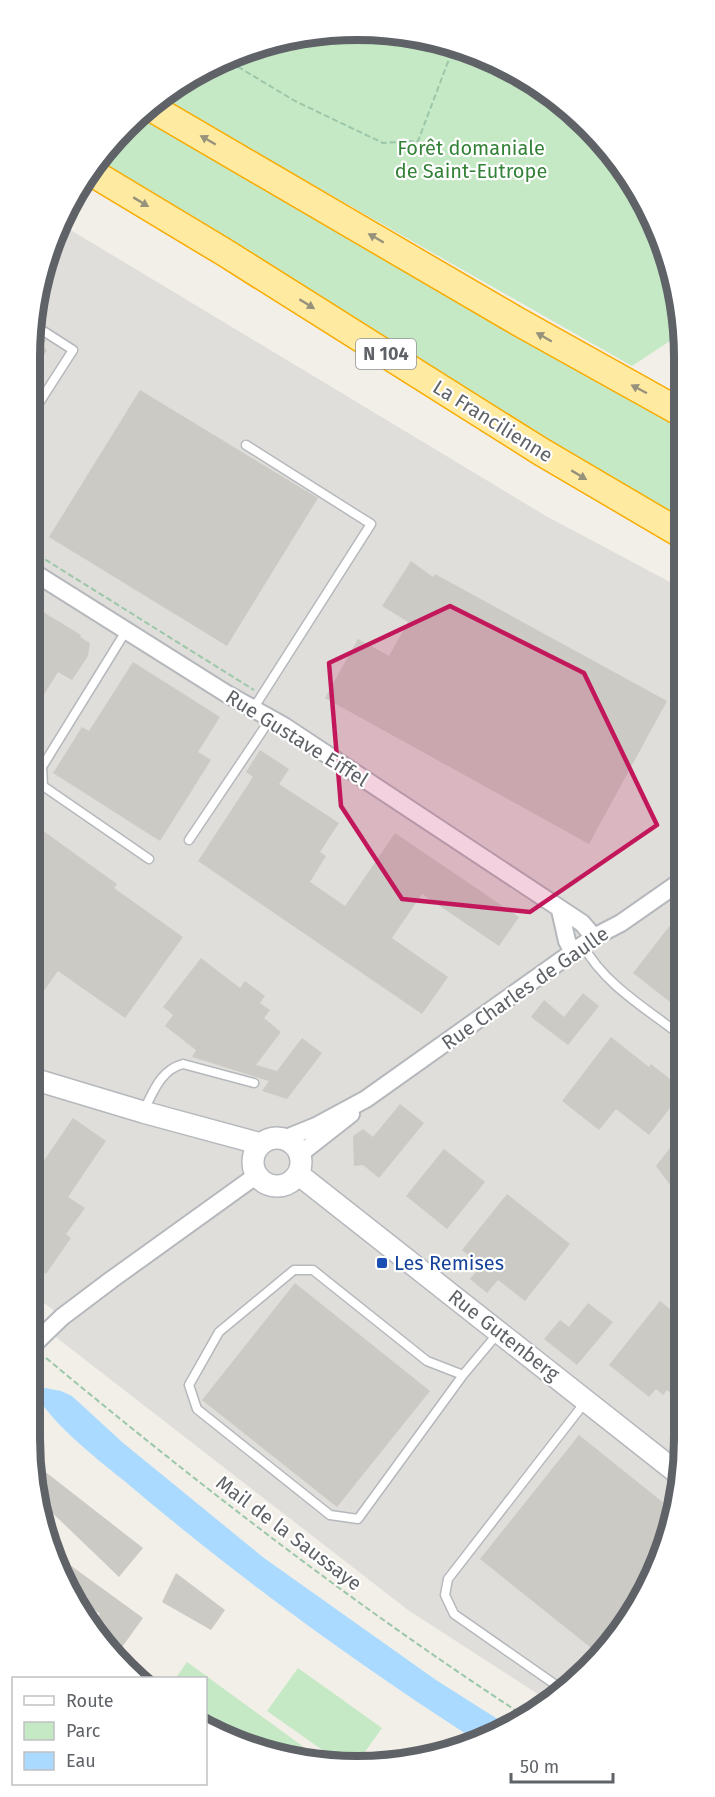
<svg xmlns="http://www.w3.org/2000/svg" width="715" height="1797" font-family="'Fira Sans',sans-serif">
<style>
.industrial{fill:#e0deda}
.green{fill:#c5e8c5}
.water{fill:#aadaff}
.building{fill:#cccac5}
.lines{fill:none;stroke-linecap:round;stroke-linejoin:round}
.service-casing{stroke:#b5b8bc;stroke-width:11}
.minor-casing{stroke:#b5b8bc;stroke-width:20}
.tertiary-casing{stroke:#b5b8bc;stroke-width:24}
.trunk-casing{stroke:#f9ab00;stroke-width:30}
.path{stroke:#9cc7a9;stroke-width:2;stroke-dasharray:6 3;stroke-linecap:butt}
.service{stroke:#fff;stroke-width:8}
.minor{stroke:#fff;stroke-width:16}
.tertiary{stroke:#fff;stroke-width:21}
.trunk{stroke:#feeaa1;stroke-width:27}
.oneway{fill:#97927c}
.marked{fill:#c2185b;fill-opacity:0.2;stroke:#c2185b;stroke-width:4.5;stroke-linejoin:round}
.transit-dot{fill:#1a4fb4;stroke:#fff;stroke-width:2}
.labels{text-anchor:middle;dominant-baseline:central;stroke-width:4.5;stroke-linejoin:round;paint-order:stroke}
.shield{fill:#fff;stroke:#8f9295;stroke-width:1.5}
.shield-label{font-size:18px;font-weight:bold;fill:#5f6368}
.park-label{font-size:20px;fill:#348238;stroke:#fff}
.street-label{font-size:20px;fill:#5f6368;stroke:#fff}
.transit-label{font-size:20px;fill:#164399;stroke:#fff;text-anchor:start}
.rim{fill:none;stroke:#5f6368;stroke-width:8}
</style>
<rect width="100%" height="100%" fill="#f1efe8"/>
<path class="industrial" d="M64,226L546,516L683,589L685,1439L674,1525L618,1639L550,1702L408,1610L48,1331L62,1317L30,1292V358L41,272Z"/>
<path class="green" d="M315,33L443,41L522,74L603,141L651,213L682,314V333L632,366L164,100L194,74Z
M148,114L682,424L683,525L94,166L98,158Z
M187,1662L316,1756L311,1763L206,1727V1678H176Z
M298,1668L382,1728L357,1763H341L267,1711Z"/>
<path class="water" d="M45,1388L61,1391L72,1396L122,1442L264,1558L436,1680L507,1725L474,1739C350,1659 235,1575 122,1479C102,1463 41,1415 37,1392Z"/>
<path class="building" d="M33,332L46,340L42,346L47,350L39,363L34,360L30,367Z
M140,390L318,498L227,646L49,537Z
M411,561L433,577L435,574L667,701L589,844L325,698L358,639L389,656L408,622L382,606Z
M30,604L81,635L80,637L90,643L88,656L72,680L58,672L30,717Z
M133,662L220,717L198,752L211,760L160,841L53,773L82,727L89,731Z
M260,750L289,769L279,784L339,823L320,852L326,856L310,882L345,906L395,833L519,917L499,946L422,894L392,938L448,977L422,1014L198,861L253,777L246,772Z
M35,825L117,884L114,888L183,937L125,1018L58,971L30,1010V832Z
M675,919L684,926V985L670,1002L633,973Z
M201,958L240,988L245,981L265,996L260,1003L270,1010L264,1018L281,1032L256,1065L277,1071L302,1038L322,1053L287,1099L262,1091L269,1081L192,1057L196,1050L165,1026L173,1015L163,1007Z
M583,993L599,1006L568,1045L531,1017L544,1000L564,1017Z
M611,1037L649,1067L651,1064L684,1090L649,1135L616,1109L599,1130L562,1101Z
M400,1104L424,1123L379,1178L363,1165L354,1166L353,1136L363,1129L373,1137Z
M73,1118L106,1141L68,1197L85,1208L66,1234L71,1238L46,1274L30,1263V1181Z
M684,1130V1189L679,1197L656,1166Z
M444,1149L485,1182L447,1229L406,1196Z
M507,1194L570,1244L525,1301L498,1280L487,1293L470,1279L481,1266L462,1250Z
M295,1283L430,1391L337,1507L202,1400Z
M660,1301L685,1321V1405L667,1390L663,1395L656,1389L649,1397L609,1365Z
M588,1303L613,1322L577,1365L544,1339L560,1320L569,1327Z
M685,1419V1440L684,1451L669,1439Z
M579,1435L675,1512L674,1525L618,1639L600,1655L480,1559Z
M34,1463L143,1548L119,1577L40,1501Z
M52,1552L143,1618L117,1654L105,1645L93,1624L100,1614L78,1599Z
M176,1573L225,1610L211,1630L162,1602Z"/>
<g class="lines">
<defs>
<path id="service" d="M30,417L73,350L34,325
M246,445L371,524L253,709
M126,631L42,767L43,786L149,859
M189,840L271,718
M583,945C604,985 649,1010 684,1038
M143,1112C153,1093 160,1070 183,1064L254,1083
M463,1375L427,1361L313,1270H294L219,1332L189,1385L197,1409L330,1515L358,1519L463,1375L499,1332
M563,1690L454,1614L445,1595L448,1579L586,1401"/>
<path id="minor" d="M30,570L227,694L284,726L582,923L594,937
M560,910L567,941L573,952
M284,1139L316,1126L366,1099L594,937L621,923L684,879
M300,1154L351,1114
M30,1348L62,1317L111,1280L257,1175"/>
<path id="tertiary" d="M30,1078L143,1112L261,1144
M253 1162a24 24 0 1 1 48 0a24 24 0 1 1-48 0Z
M298,1174L680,1475"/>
<path id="trunk" d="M154,109L517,321L682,413
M91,172L224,252L540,451L683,535"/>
</defs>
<use href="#service" class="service-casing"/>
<use href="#minor" class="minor-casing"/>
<use href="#tertiary" class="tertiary-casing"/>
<use href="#trunk" class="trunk-casing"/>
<path class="path" d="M230,62L295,101L383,143L418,141L454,46
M30,550L254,690
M46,1358C200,1486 358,1608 526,1717"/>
<use href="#service" class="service"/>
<use href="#minor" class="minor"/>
<use href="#tertiary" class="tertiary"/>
<use href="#trunk" class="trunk"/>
</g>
<defs><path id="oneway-solid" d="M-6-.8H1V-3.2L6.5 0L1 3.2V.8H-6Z" transform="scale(1.5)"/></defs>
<g class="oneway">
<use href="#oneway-solid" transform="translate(208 140) rotate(-150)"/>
<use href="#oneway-solid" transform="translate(141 202) rotate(31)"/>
<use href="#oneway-solid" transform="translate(376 238) rotate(-150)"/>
<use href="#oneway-solid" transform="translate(307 304) rotate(32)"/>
<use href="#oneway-solid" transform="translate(544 337) rotate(-150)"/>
<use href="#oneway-solid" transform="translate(639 389) rotate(-152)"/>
<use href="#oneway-solid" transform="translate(579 475) rotate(31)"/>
</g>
<path class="marked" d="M450,606L584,673L657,825L530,912L402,899L341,806L329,663Z"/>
<rect class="transit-dot" x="376" y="1257" width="12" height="12" rx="3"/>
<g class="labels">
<rect class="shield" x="356" y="339" width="60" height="30" rx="4.5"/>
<g class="shield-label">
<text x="386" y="354">N 104</text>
</g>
<g class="park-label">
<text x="471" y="148">Forêt domaniale<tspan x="471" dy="23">de Saint-Eutrope</tspan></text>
</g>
<g class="street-label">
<text transform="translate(493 421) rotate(32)">La Francilienne</text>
<text transform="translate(297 738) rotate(32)">Rue Gustave Eiffel</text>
<text transform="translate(525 988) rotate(-35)">Rue Charles de Gaulle</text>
<text transform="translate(504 1335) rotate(38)">Rue Gutenberg</text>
<text transform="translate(289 1533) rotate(37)">Mail de la Saussaye</text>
</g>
<g class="transit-label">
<text x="394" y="1263">Les Remises</text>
</g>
</g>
<path d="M0 0H715V1797H0ZM357 40H357A317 317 0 0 1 674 357V1439A317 317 0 0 1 357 1756H357A317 317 0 0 1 40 1439V357A317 317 0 0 1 357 40Z" fill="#fff" fill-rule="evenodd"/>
<path class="rim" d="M357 40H357A317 317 0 0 1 674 357V1439A317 317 0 0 1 357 1756H357A317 317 0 0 1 40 1439V357A317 317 0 0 1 357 40Z"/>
<rect x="12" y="1677" width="195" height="108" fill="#ffffff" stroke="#bfc1c3" stroke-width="1.5"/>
<rect x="24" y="1696" width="30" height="9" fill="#ffffff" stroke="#bfc1c3" stroke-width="1.5"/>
<text x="66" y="1707" font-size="18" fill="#5f6368">Route</text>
<rect x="24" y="1722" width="30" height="18" fill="#c5e8c5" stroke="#bfc1c3" stroke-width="1.5"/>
<text x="66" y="1737" font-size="18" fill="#5f6368">Parc</text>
<rect x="24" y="1752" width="30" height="18" fill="#aadaff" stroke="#bfc1c3" stroke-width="1.5"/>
<text x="66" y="1767" font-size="18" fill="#5f6368">Eau</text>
<path d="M511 1773v9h102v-9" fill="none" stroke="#5f6368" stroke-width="3"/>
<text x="520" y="1773" font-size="18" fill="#5f6368" stroke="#ffffff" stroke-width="4.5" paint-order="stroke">50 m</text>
</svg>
